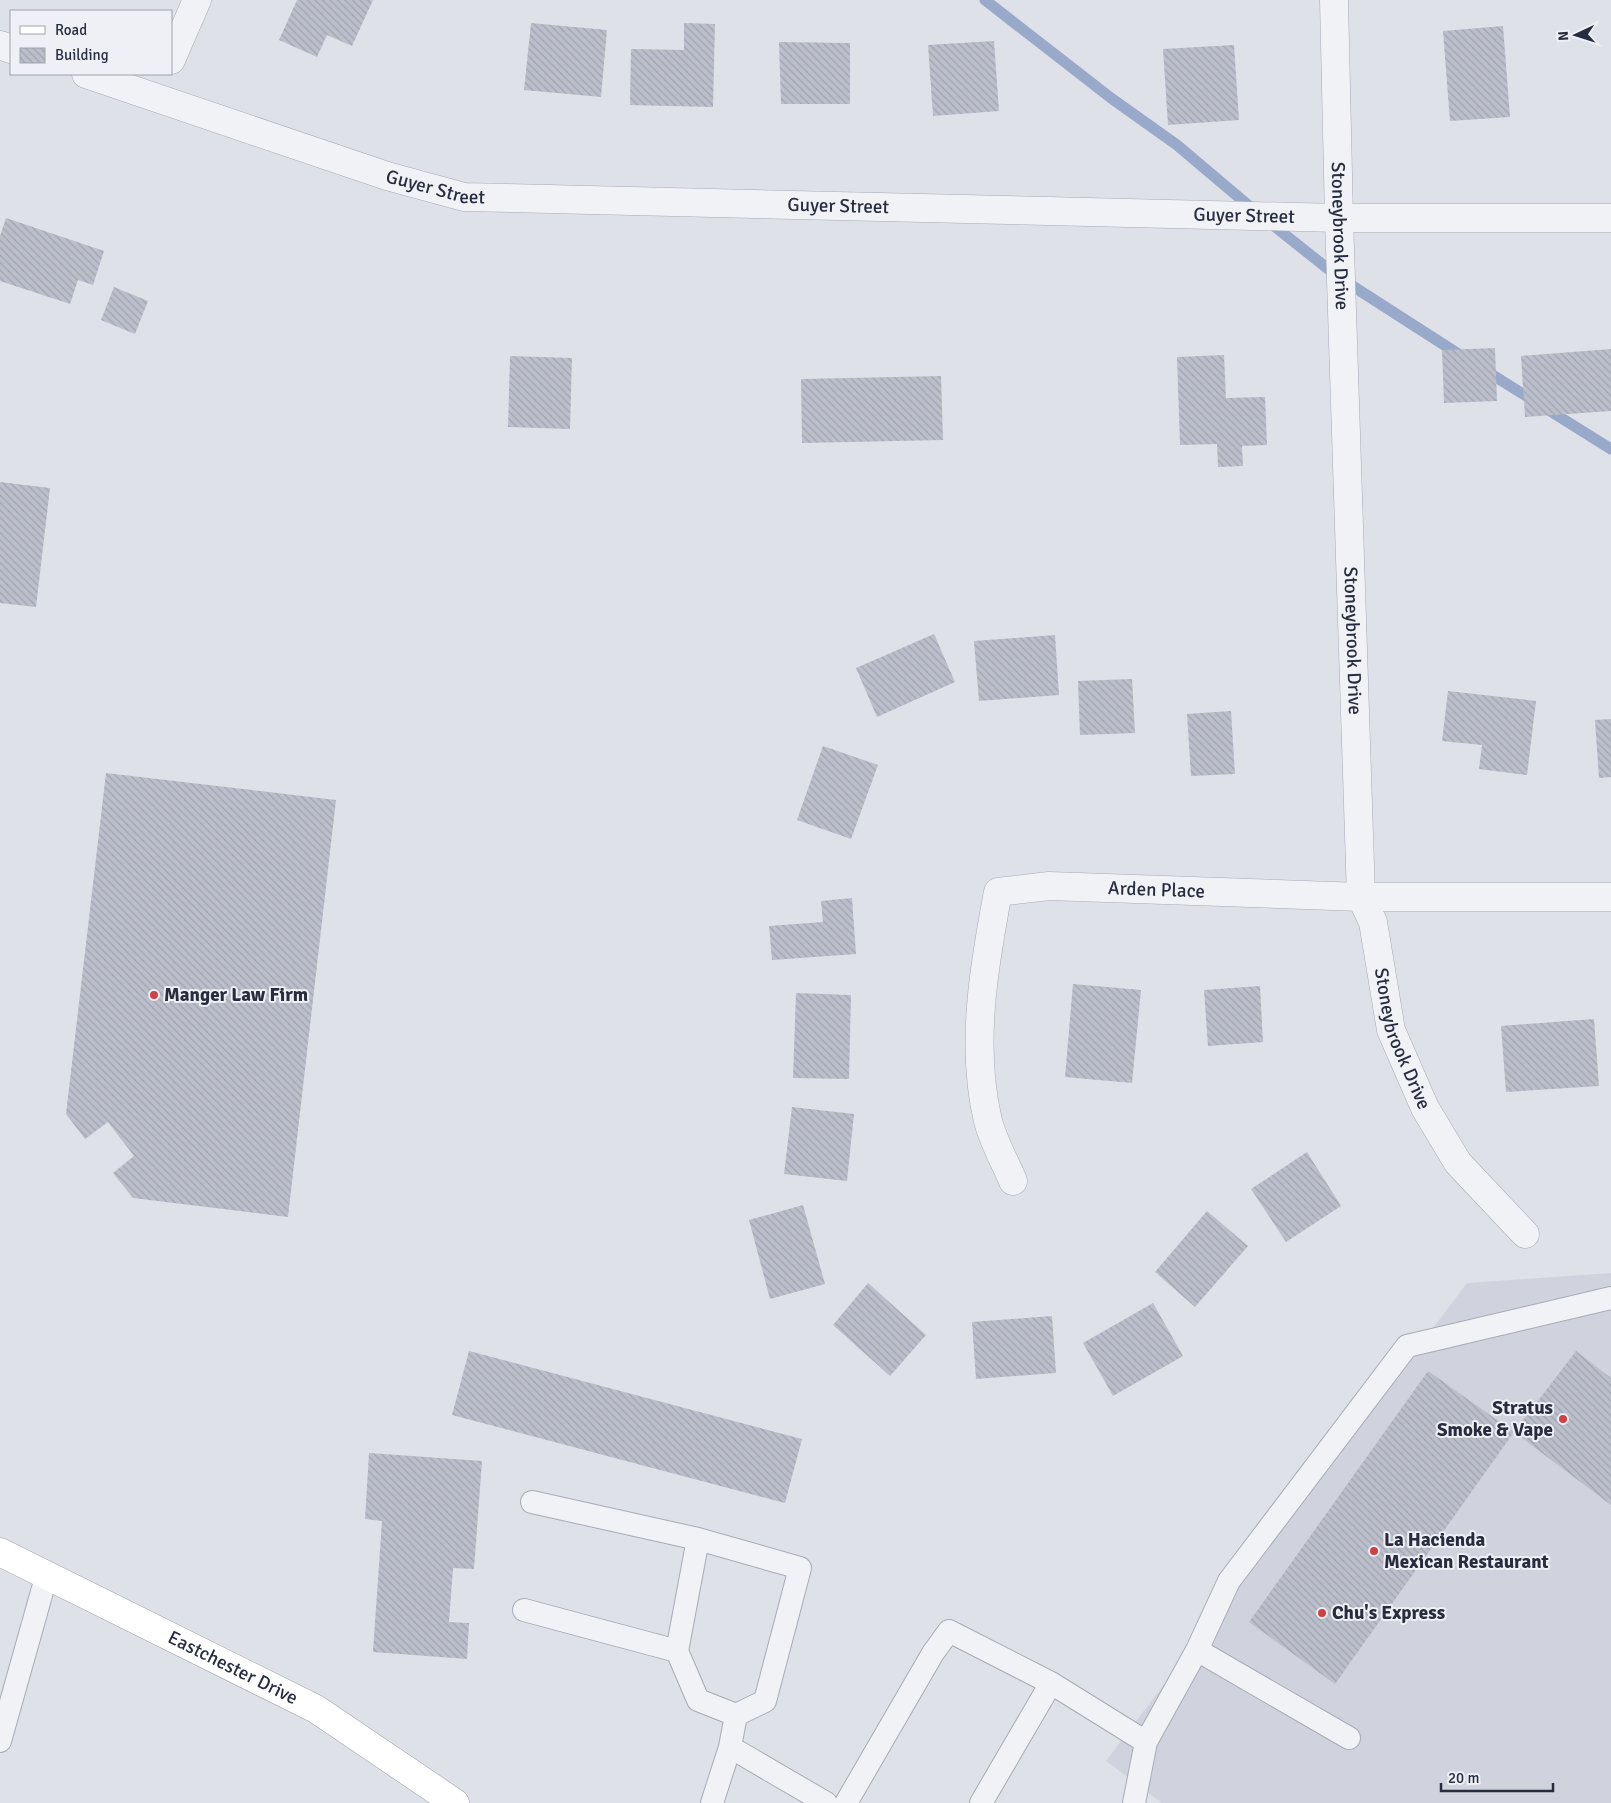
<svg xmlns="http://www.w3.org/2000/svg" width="1611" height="1803" font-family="Signika,sans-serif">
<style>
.built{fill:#d0d3dd}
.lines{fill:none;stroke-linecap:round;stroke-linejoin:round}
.stream{stroke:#99a9c9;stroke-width:11}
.building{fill:url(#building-back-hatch)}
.lane-casing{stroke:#a7abb5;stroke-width:24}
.street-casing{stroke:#a7abb5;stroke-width:29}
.primary-casing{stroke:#9da3b4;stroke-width:29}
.lane{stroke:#f1f2f6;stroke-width:22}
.street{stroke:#f1f2f6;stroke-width:28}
.primary{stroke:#fff;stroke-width:28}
.poi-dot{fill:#cf4142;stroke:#eef0f6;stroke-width:2}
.labels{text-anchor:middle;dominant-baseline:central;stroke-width:4;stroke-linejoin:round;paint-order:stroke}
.street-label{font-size:19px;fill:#272c3f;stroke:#eef0f6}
.poi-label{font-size:19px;font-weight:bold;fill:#272c3f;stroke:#eef0f6;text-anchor:start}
</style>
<defs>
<pattern id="building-back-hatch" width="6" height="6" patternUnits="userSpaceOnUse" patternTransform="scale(1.25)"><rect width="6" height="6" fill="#bbbfcb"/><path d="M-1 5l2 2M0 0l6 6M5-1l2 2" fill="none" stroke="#a1a4af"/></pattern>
</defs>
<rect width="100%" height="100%" fill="#dee1e8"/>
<path class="built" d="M1611,1273V1803H1162L1106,1761L1467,1283Z"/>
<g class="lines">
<path class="stream" d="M985,0L1111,98L1177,145L1255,211
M1269,222L1337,276L1463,357
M1483,369L1611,449"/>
</g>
<path class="building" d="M297,0H373L352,46L327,35L317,57L279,40Z
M531,23L607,30L601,97L524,90Z
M684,23L715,24L713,107L630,105L631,49L684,50Z
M1503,26L1510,117L1450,121L1443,31Z
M994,41L999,111L933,116L928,45Z
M779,42L850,43V104H781Z
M1234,45L1239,120L1168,125L1163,49Z
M6,218L104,251L93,285L78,280L70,304L0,281V236Z
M114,287L148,301L135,334L101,320Z
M1495,348L1497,401L1444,403L1442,350Z
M1611,349V411L1525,417L1521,356Z
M1224,355L1226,398L1265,397L1267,445L1242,446L1243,466L1218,467L1217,444L1180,445L1177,357Z
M510,356L572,358L570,429L508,427Z
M941,376L943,440L802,443L801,379Z
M0,482L50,488L36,607L0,603Z
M934,634L955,682L877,717L856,668Z
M1055,635L1059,695L979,701L974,641Z
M1132,679L1135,733L1080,735L1078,681Z
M1448,691L1536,701L1527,775L1479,769L1482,745L1442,741Z
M1231,711L1235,774L1191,776L1187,714Z
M1611,719V777L1599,778L1595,720Z
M823,746L878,765L851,839L797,820Z
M106,773L336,800L288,1217L133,1198L113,1173L134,1156L108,1122L85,1139L66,1114Z
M852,898L856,954L772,960L769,926L823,922L821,901Z
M1073,984L1141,990L1132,1083L1065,1077Z
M1260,986L1263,1042L1208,1046L1204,990Z
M796,993L851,995L849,1079L793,1078Z
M1594,1019L1599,1086L1506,1092L1501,1026Z
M792,1107L854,1114L847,1181L784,1174Z
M1307,1152L1341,1206L1286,1242L1251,1189Z
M803,1205L825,1284L770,1299L749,1220Z
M1207,1211L1248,1246L1195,1307L1155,1272Z
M868,1283L926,1335L890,1376L833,1325Z
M1153,1303L1183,1356L1113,1396L1083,1343Z
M1052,1316L1056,1373L976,1379L972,1322Z
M469,1351L802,1439L785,1503L452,1415Z
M1576,1351L1611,1378V1505L1514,1432Z
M1428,1371L1514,1432L1335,1684L1249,1622Z
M369,1453L482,1461L474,1569L453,1568L449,1622L469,1623L467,1659L373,1652L382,1521L365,1519Z"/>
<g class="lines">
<defs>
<path id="lane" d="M532,1502L698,1539L800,1568L765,1701L736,1715L730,1747L712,1803
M698,1539L677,1651L698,1700L736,1715
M524,1610L677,1651
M1197,1650L1349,1738
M0,1741L47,1574
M730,1747L826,1803
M846,1803L933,1653L949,1631L1051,1683L1146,1742
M981,1803L1051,1683
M1134,1803L1146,1742L1197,1650L1229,1581L1407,1346L1611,1298"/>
<g id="street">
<path id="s1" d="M1334,0L1339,218L1361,897L1373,922L1391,1030L1425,1108L1458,1163L1525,1234"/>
<path d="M0,45L11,49"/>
<path d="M171,60L197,0"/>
<path id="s2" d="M86,74L387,176L464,197L1339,218H1611"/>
<path id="s3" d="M1013,1181C1005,1162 993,1141 988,1121C970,1046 984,966 998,892L1049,886L1361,897H1611"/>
</g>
<g id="primary">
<path id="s4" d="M0,1552L316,1709L455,1803"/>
</g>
</defs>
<use href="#lane" class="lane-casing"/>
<use href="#street" class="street-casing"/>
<use href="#primary" class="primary-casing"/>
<use href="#lane" class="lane"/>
<use href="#street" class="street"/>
<use href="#primary" class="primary"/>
</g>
<g class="poi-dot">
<circle cx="154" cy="995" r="5"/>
<circle cx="1563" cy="1419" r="5"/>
<circle cx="1374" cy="1551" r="5"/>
<circle cx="1322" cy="1613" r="5"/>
</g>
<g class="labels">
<g class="street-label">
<text stroke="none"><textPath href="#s2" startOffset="368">Guyer Street</textPath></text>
<text stroke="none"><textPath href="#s2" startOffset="772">Guyer Street</textPath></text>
<text stroke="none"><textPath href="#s2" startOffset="1178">Guyer Street</textPath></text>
<text stroke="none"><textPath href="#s1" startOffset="236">Stoneybrook Drive</textPath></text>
<text stroke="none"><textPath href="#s1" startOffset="641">Stoneybrook Drive</textPath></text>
<text stroke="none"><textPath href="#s3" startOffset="455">Arden Place</textPath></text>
<text stroke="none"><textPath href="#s1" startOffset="1046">Stoneybrook Drive</textPath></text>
<text stroke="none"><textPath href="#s4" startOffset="260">Eastchester Drive</textPath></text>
</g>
<g class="poi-label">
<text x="164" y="995">Manger Law Firm</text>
<text x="1553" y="1408" text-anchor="end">Stratus<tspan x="1553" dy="22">Smoke &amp; Vape</tspan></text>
<text x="1384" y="1540">La Hacienda<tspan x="1384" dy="22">Mexican Restaurant</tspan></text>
<text x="1332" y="1613">Chu's Express</text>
</g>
</g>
<rect x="10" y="10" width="162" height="65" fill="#eef0f6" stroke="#9ea2ad"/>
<rect x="20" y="26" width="25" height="8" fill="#ffffff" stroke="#9ea2ad"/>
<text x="55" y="35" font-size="15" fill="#272c3f">Road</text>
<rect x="20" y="48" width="25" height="15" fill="url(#building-back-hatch)" stroke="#9ea2ad"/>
<text x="55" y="60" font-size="15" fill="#272c3f">Building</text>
<g transform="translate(1576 35) rotate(266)" stroke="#eef0f6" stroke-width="4" paint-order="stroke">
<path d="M0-4L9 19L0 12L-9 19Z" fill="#272c3f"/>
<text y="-8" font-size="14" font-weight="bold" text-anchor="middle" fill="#272c3f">N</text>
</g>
<path d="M1441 1783v8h112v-8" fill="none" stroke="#272c3f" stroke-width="2.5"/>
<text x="1448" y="1783" font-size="15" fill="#272c3f" stroke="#eef0f6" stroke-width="4" paint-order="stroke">20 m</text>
</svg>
